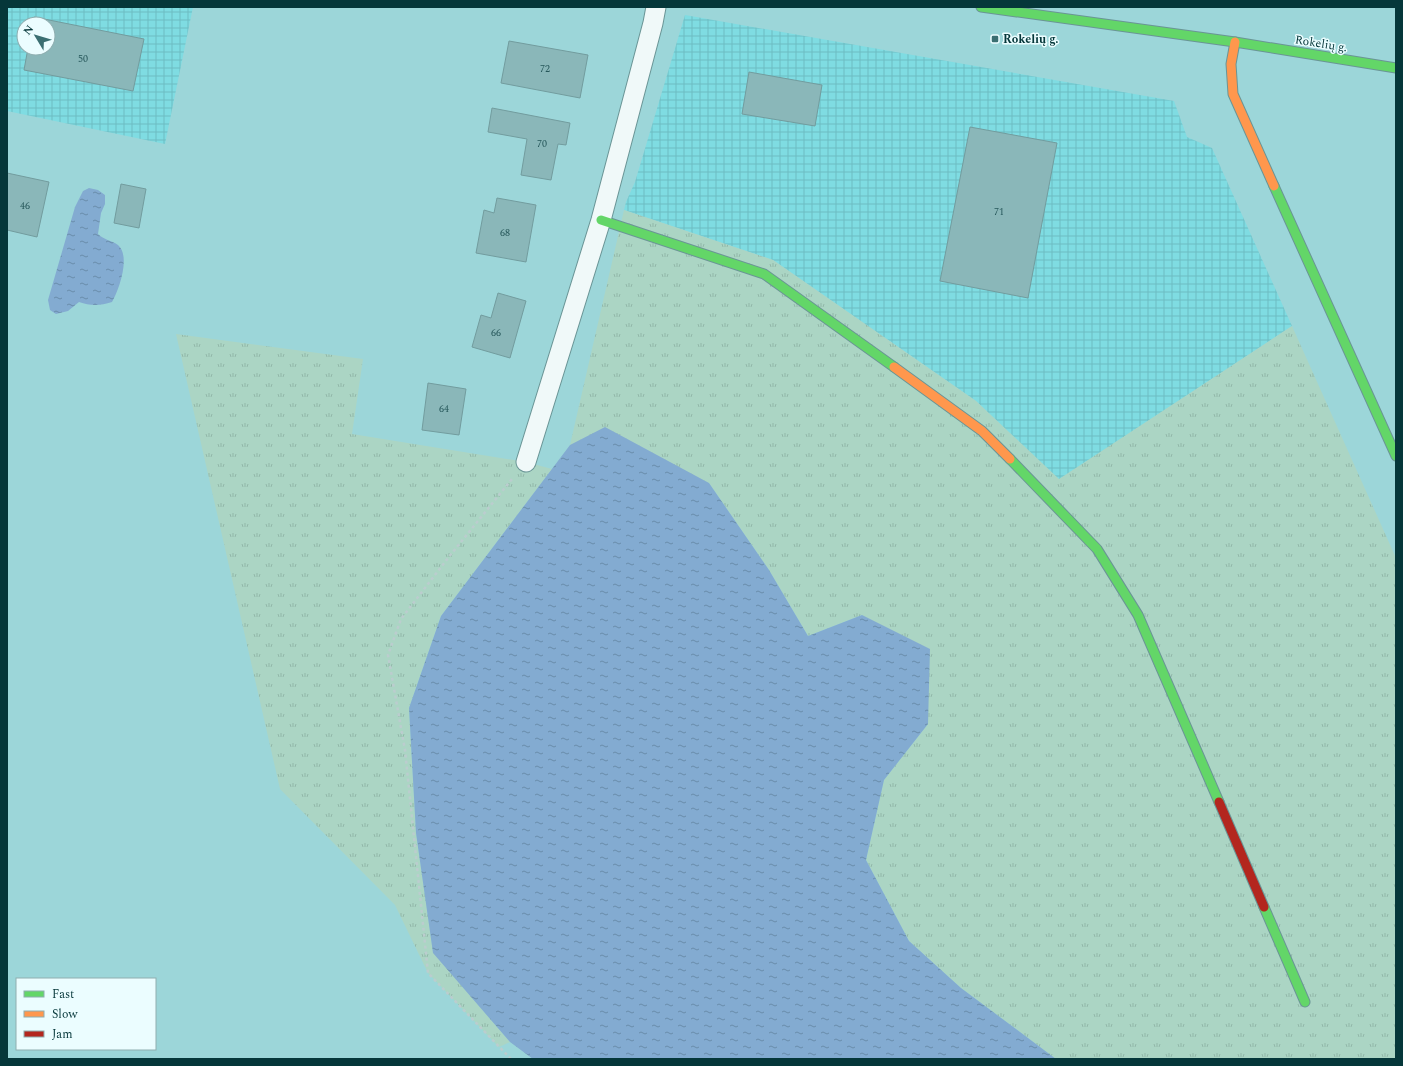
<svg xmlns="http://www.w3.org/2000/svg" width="1403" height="1066" font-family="Spectral,serif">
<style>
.industrial{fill:url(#industrial-grid);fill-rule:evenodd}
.grass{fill:url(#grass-tufts)}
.water{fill:url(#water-ripples)}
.building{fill:#8ab7b9;stroke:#729c9e}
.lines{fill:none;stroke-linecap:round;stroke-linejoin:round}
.street-casing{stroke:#6a9596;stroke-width:21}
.fast-casing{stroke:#6a9596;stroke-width:11}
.slow-casing{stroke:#6a9596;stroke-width:11}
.jam-casing{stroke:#6a9596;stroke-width:11}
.path{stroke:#bbcdce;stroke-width:2.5;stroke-dasharray:3 3;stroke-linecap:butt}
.street{stroke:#f0f9f9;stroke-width:19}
.fast{stroke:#63d668;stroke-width:9}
.slow{stroke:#ff974d;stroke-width:9}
.jam{stroke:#b3261e;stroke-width:9}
.poi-dot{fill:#3a6f72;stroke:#ebfdff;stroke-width:1.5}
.labels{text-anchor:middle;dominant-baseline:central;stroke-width:3;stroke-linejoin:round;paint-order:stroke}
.number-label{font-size:10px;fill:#26575a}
.poi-label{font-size:12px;font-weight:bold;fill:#05373a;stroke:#ebfdff;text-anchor:start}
.street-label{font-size:12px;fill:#05373a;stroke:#ebfdff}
</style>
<defs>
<pattern id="industrial-grid" width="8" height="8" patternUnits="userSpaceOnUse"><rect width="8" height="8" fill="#7fdce2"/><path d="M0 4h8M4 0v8" fill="none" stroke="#6cbdc3"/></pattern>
<pattern id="grass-tufts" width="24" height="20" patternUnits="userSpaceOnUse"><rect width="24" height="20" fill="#abd5c4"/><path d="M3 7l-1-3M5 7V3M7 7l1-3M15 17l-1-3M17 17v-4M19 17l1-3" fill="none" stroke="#92b7a9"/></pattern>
<pattern id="water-ripples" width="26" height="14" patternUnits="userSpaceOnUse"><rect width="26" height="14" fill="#83abd1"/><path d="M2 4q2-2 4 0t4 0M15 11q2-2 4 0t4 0" fill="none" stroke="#698cab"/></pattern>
</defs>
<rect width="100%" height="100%" fill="#9cd6d9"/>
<path class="industrial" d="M7,7H193L165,144L7,111ZM24,24H48V48H24Z
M685,15L1174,101L1187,137L1212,148L1292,326L1059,480L976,401L773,260L624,210L626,202L635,182Z"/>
<path class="grass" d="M624,210L773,260L976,401L1059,479L1292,326L1396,558V1059H1056L961,988L909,941L866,860L884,780L928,724L862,615L808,636L769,570L709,483L570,445Z
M176,334L363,359L352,434L526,462L552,469L441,616L409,708L416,833L433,952L510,1042L499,1047L428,973L395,905L280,789Z"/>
<path class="water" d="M89,188L98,190L105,195V204L101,213L98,234C104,240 111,240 118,245C131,256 119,290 112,302C100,306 90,306 79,302L68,311L56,314L50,310L48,300L75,207L83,191Z
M605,427L709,483L769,570L808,636L862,615L930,649L928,724L884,780L866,860L909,941L961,988L1056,1059H533L510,1042L433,953L416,833L409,708L441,616L570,445Z"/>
<path class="building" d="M34,17L144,39L133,91L24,70L28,48H48V24H33Z
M509,41L588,55L580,98L501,83Z
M749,72L822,85L815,126L742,114Z
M492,108L570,123L566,145L558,144L551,180L521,175L527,139L488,132Z
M970,127L1057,143L1028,298L940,281Z
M7,173L49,182L37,237L7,230Z
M121,184L146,189L139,228L114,223Z
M497,198L536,205L526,262L476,253L484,210L494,213Z
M498,293L526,301L510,358L472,347L481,315L491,318Z
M428,383L466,389L459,435L422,430Z"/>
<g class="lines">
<defs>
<path id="street" d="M526,462L601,220L653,23L656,7"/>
<path id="fast" d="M981,7L1235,42L1396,68
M1274,186L1396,456
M601,220L764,274L894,367
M1010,459L1097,549L1138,615L1219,802
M1264,907L1305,1002"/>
<path id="slow" d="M1235,42L1231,64L1233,94L1274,186
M894,367L982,431L1010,459"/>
<path id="jam" d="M1219,802L1264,907"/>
</defs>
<use href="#street" class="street-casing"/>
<use href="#fast" class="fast-casing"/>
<use href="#slow" class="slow-casing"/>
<use href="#jam" class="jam-casing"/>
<path class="path" d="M511,1059L428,973L405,750L388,655L401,619L448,558L512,479"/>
<use href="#street" class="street"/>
<use href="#fast" class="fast"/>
<use href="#slow" class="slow"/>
<use href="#jam" class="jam"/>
</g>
<rect class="poi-dot" x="991" y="35" width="8" height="8" rx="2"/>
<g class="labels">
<g class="number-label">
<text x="83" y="59">50</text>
<text x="545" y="69">72</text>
<text x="542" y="144">70</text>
<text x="25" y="206">46</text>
<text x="999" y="212">71</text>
<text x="505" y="233">68</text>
<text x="496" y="333">66</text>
<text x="444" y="409">64</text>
</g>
<g class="poi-label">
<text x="1003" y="39">Rokelių g.</text>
</g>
<g class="street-label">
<text transform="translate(1321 44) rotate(9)">Rokelių g.</text>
</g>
</g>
<rect width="1403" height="1066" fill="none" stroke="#05373a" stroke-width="16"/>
<rect x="16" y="978" width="140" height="72" fill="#ebfdff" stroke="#8faeb0"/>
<rect x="24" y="991" width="20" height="6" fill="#63d668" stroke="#8faeb0"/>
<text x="52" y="998" font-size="12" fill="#05373a">Fast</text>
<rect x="24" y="1011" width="20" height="6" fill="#ff974d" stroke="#8faeb0"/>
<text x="52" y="1018" font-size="12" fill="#05373a">Slow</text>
<rect x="24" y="1031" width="20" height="6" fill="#b3261e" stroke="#8faeb0"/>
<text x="52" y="1038" font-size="12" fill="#05373a">Jam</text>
<g transform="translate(36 36) rotate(308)"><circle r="19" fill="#ebfdff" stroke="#8faeb0"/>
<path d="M0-3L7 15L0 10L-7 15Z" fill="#3a6f72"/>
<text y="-6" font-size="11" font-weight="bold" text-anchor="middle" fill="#05373a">N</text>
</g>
</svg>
